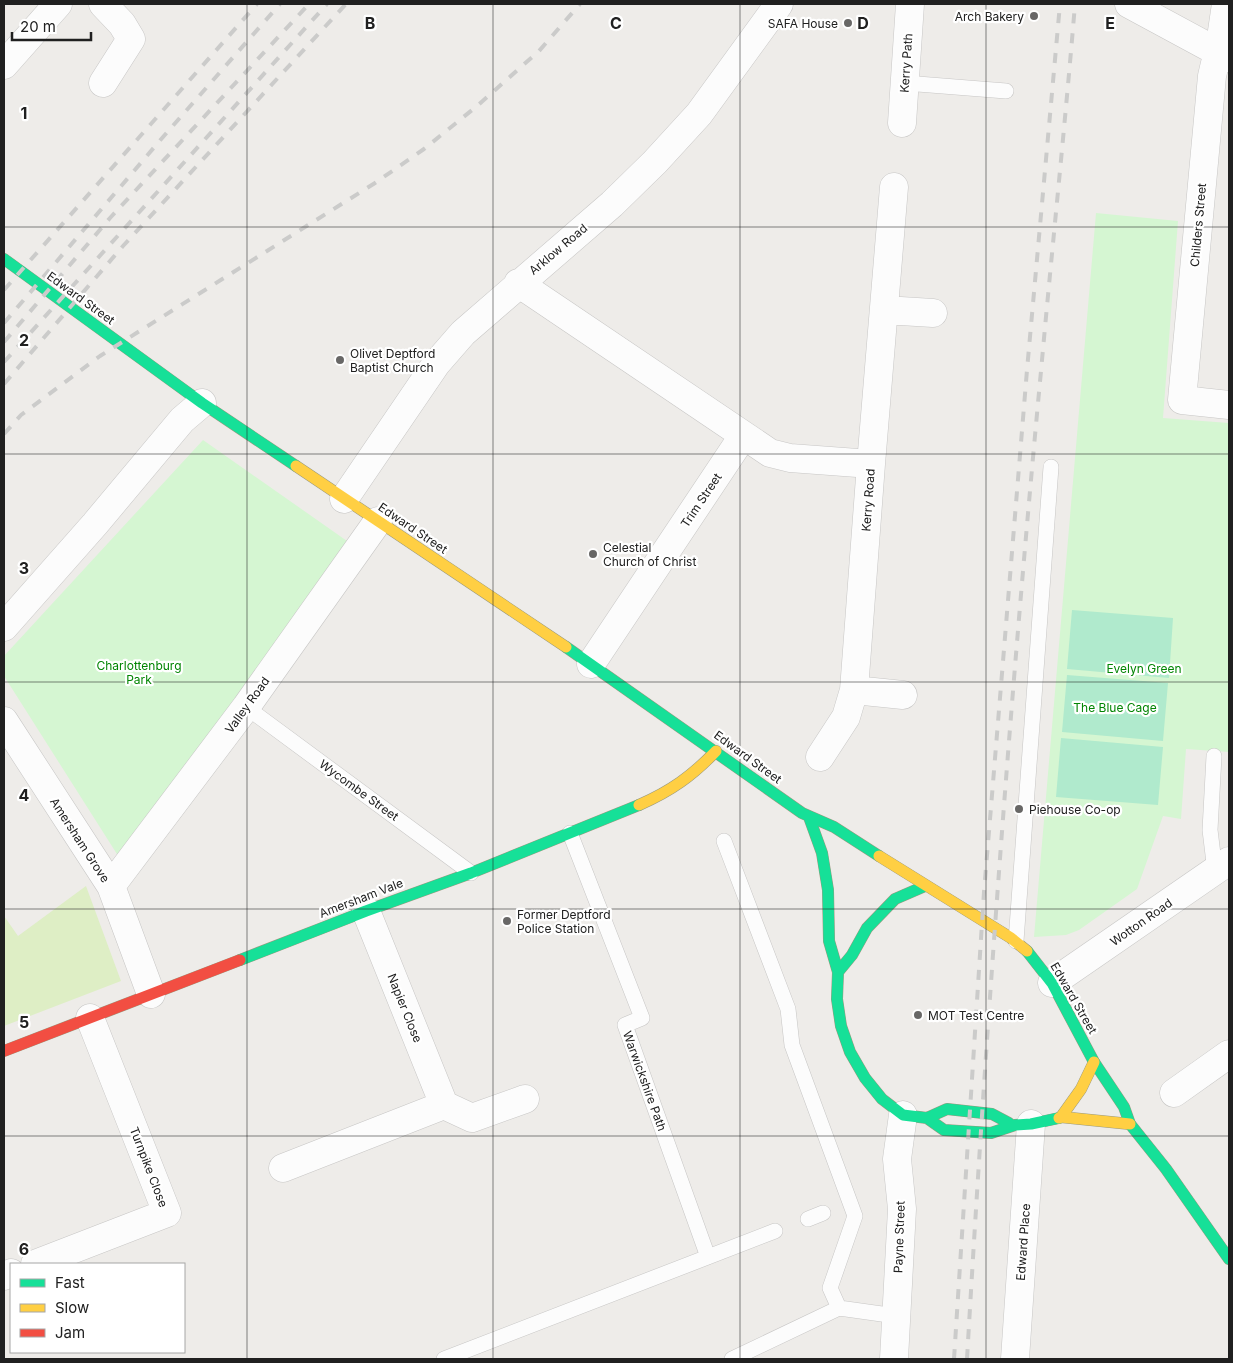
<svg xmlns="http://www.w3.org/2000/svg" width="1233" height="1363" font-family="Inter,sans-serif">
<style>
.grass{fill:#deeec5}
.park{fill:#d5f6d2}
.pitch{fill:#b0eacd}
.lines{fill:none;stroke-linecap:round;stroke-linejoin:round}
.lane-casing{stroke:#c7c6c5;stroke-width:16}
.street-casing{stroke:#c7c6c5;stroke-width:29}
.fast-casing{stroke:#99997f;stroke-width:12}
.slow-casing{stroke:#99997f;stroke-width:12}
.jam-casing{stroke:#99997f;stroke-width:12}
.lane{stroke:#fcfcfc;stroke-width:15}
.street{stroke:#fcfcfc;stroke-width:28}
.fast{stroke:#16e098;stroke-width:11}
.slow{stroke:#ffcf43;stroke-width:11}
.jam{stroke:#f24e42;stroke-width:11}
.rail{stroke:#cbcbca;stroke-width:4;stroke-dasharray:10 10;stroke-linecap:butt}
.grid{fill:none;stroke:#202020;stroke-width:1;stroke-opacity:0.55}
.poi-dot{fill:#686766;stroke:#fff;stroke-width:2}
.labels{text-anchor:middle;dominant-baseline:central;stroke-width:4.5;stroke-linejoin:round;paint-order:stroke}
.poi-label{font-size:12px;fill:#202020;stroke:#fff;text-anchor:start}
.street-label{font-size:12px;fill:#202020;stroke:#fff}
.park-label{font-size:12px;fill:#028503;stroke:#fff}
.grid-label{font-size:16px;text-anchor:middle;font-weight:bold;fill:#202020;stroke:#fff;stroke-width:4.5;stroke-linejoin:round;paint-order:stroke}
</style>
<rect width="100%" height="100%" fill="#eeece9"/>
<path class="grass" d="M86,886L121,981L4,1026V916L18,936Z"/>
<path class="park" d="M1096,213L1178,221L1163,418L1229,423V752L1186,749L1181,819L1163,816L1137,889L1079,930L1066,935L1034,937Z
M203,440L357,548L129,873L4,676V656Z"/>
<path class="pitch" d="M1072,610L1173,618L1169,678L1067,669Z
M1067,675L1168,683L1163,741L1062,732Z
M1061,738L1163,747L1158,805L1056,797Z"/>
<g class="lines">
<defs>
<path id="lane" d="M905,83L1006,91
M246,707L471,873
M1214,756L1210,830L1215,871
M570,833L642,1018L625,1025L708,1257
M724,841L788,1009L792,1045L855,1216L830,1288L839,1308
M1016,941L1051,467
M808,1219L823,1213
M444,1359L775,1231
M732,1359L839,1308L896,1316"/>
<path id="street" d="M103,4L122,24L131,39L103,83
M1129,4L1229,58
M1226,4L1221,38L1212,76L1182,400L1229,405
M4,65L58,4
M902,123L910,4
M518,283L770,453L790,458L871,464
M884,310L933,313
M344,499L436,364L463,333L612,204L655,162L699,114L779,4
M4,627L95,524L182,420L202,403
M591,664L743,436
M854,690L903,695
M4,721L111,886L151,994
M820,757L846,717L854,690L871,464L894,187
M111,886L246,707L378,521
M366,911L444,1105L472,1118L525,1099
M1052,983L1229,861
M1174,1093L1229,1054
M283,1168L444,1105
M35,1264L167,1213L90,1018
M4,1276L11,1273
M894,1359L902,1209L897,1159L903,1115
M1015,1359L1031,1124"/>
<path id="fast" d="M4,259L202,403L296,466
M566,647L802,813L834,827L879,856
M809,817L822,853L828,890L829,941L838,972
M925,886L895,899L867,928L852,955L838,972L837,999L841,1026L850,1052L865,1078L882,1099L903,1115L927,1118L944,1130L991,1133L1015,1125L1031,1124L1059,1118
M1027,951L1052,983L1094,1062L1124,1107L1130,1124L1166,1169L1229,1259
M240,960L366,911L471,873L639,805
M927,1118L947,1109L992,1114L1009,1123"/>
<path id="slow" d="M296,466L566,647
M639,805C671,791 692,776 716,751
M879,856L1011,938L1027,951
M1061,1117L1130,1124
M1059,1118L1061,1117L1081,1089L1094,1062"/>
<path id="jam" d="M4,1051L240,960"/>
</defs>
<use href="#lane" class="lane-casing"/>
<use href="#street" class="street-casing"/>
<use href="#fast" class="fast-casing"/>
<use href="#slow" class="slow-casing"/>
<use href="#jam" class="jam-casing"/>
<use href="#lane" class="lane"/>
<use href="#street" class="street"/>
<use href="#fast" class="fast"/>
<use href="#slow" class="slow"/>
<use href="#jam" class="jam"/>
<path class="rail" d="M4,290L257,4
M4,323L163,137L280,4
M4,342L110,218L309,4
M4,362L327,4
M4,384L123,246L346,4
M4,434L21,415L100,356L375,183L424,149L477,106L539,51L580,4
M954,1359L984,892L1027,370L1060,4
M967,1359C986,1030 1010,700 1041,371C1052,249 1065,126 1075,4"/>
</g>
<path class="grid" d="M247,4V1359M493,4V1359M740,4V1359M986,4V1359M4,227H1229M4,454H1229M4,682H1229M4,909H1229M4,1136H1229"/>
<g class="poi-dot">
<circle cx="1034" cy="16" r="5"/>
<circle cx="848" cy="23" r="5"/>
<circle cx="340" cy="360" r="5"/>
<circle cx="593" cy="554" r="5"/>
<circle cx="1019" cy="809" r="5"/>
<circle cx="507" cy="921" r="5"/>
<circle cx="918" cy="1015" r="5"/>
</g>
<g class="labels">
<g class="poi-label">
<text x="1024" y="16" text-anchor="end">Arch Bakery</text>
<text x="838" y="23" text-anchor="end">SAFA House</text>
<text x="350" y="353">Olivet Deptford<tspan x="350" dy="14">Baptist Church</tspan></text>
<text x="603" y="547">Celestial<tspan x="603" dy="14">Church of Christ</tspan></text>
<text x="1029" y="809">Piehouse Co-op</text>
<text x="517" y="914">Former Deptford<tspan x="517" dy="14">Police Station</tspan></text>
<text x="928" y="1015">MOT Test Centre</text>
</g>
<g class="street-label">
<text transform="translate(906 63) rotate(-86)">Kerry Path</text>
<text transform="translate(1198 225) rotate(-85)">Childers Street</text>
<text transform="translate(558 249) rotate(-40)">Arklow Road</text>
<text transform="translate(81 298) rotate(36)">Edward Street</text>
<text transform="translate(701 500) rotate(-56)">Trim Street</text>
<text transform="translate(868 500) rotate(-86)">Kerry Road</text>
<text transform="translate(413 528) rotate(34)">Edward Street</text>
<text transform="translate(247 705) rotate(-54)">Valley Road</text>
<text transform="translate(748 757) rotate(36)">Edward Street</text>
<text transform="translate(359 790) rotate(36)">Wycombe Street</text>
<text transform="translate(80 840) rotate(57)">Amersham Grove</text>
<text transform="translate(361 898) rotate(-21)">Amersham Vale</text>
<text transform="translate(1141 922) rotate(-35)">Wotton Road</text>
<text transform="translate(1074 998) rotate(60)">Edward Street</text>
<text transform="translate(405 1008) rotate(68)">Napier Close</text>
<text transform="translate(645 1081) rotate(70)">Warwickshire Path</text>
<text transform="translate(149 1167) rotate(69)">Turnpike Close</text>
<text transform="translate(899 1237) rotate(-88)">Payne Street</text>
<text transform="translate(1023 1242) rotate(-86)">Edward Place</text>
</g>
<g class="park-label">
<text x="139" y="665">Charlottenburg<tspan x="139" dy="14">Park</tspan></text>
<text x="1144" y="668">Evelyn Green</text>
<text x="1115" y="707">The Blue Cage</text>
</g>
</g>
<g class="grid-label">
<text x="370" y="29">B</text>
<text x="616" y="29">C</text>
<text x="863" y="29">D</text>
<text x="1110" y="29">E</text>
<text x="24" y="119">1</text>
<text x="24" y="346">2</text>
<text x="24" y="574">3</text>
<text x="24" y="801">4</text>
<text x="24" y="1028">5</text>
<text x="24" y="1255">6</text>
</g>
<rect width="1233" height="1363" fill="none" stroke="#202020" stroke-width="10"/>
<rect x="10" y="1263" width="175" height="90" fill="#ffffff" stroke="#a6a6a6"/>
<rect x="20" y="1279" width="25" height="8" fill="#16e098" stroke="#a6a6a6"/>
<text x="55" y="1288" font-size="15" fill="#202020">Fast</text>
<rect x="20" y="1304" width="25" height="8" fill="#ffcf43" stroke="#a6a6a6"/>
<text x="55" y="1313" font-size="15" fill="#202020">Slow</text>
<rect x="20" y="1329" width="25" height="8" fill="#f24e42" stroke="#a6a6a6"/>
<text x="55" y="1338" font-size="15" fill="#202020">Jam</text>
<path d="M12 32v8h79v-8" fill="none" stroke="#202020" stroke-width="2.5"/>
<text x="20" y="32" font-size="15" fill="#202020" stroke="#ffffff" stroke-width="4" paint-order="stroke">20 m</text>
</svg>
